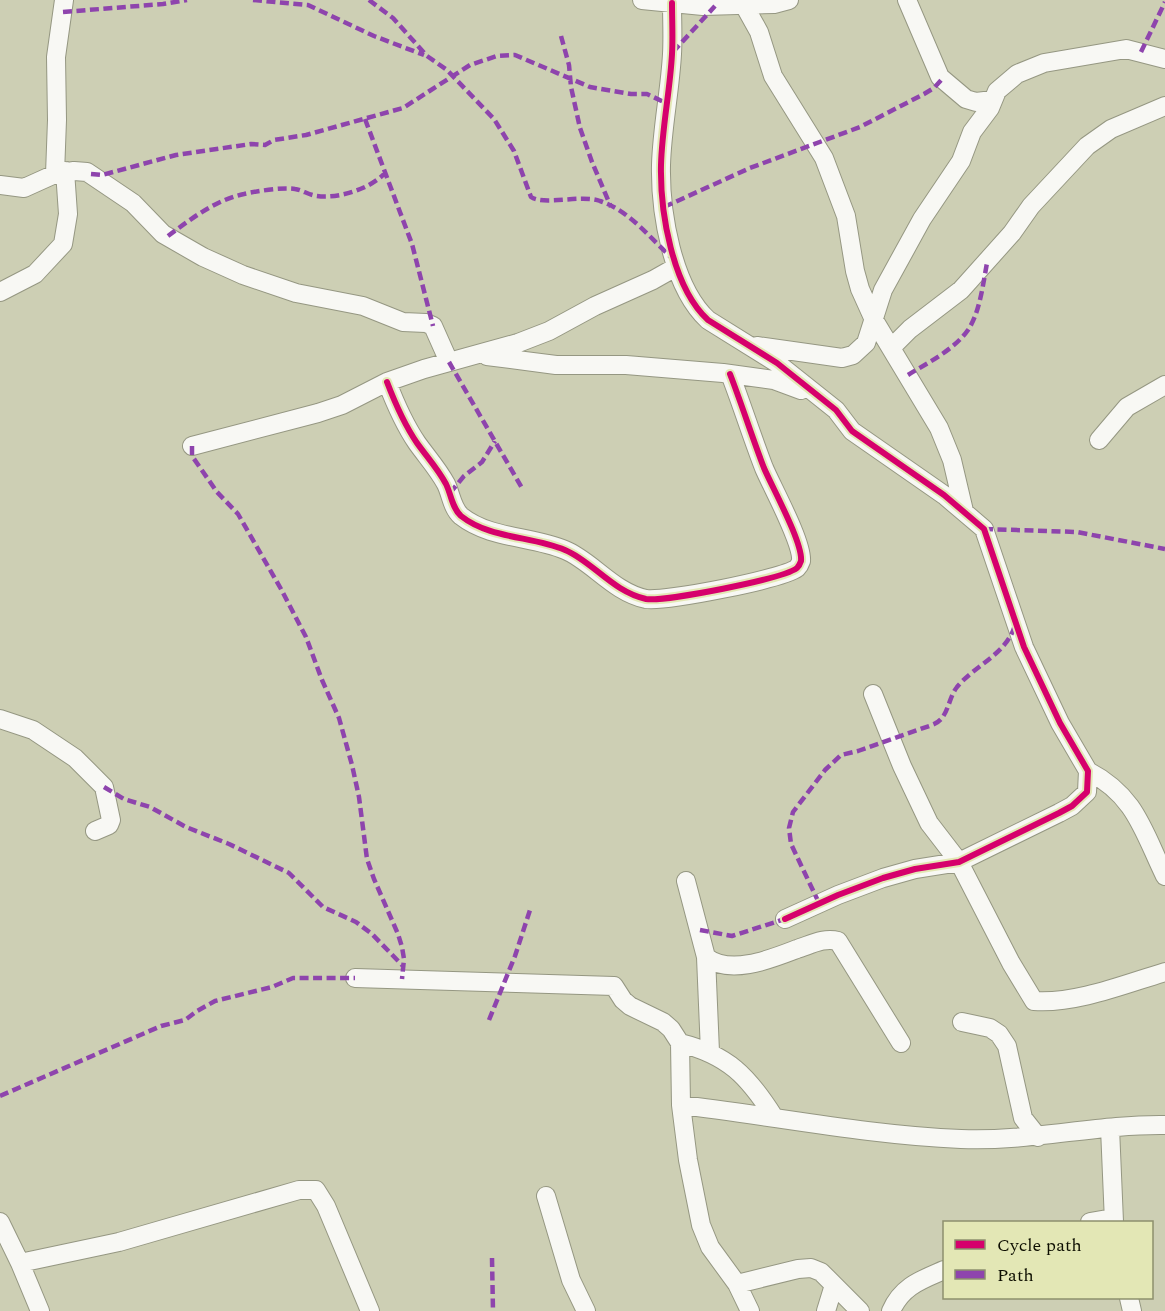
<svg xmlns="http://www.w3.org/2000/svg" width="1165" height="1311" font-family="Spectral,serif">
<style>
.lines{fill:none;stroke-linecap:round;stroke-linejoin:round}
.minor-casing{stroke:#959782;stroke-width:20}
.minor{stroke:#f8f8f4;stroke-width:18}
.quiet{stroke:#8e44ad;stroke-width:4.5;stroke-dasharray:9 4.5;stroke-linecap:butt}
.cycleway-casing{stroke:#e3e7b5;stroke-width:10}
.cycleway{stroke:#d6006c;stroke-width:6}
</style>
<rect width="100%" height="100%" fill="#cdcfb4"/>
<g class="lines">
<defs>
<path id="minor" d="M642,0L703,6L774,4L789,0
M907,0L940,77L966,99L976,102L993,100
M672,3C672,20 673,37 672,54C670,91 662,128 661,165C660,211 672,287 708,320L777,363L836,410L852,431L944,495L984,529L1024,647L1060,723L1088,771L1087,792L1072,806L1059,813L959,862L915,869L883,878L838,895L785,919
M744,5L759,32L773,76L824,158L846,216L855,271L860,289L874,320L939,428L952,460L964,511
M55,174L57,120L56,57L64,0
M0,185L24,188L55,174L74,171L87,172L133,203L163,234L203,257L243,275L296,293L363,306L403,322L426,323L433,326L449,362
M0,292L35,274L63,244L68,214L65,171
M757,346L842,358L853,355L866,343L883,290L922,219L961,161L972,132L990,108L997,91L1017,74L1044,63L1126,49L1165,59
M891,348L910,329L961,290L1012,233L1031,206L1087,146L1111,129L1165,106
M487,356L556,365H626L723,373L774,380L801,390
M387,382C395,403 404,424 417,443C427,457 438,469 446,484C451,494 452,508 461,516C490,539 532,536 565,550C592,561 613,592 646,599C664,602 783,579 797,568C799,566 800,564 801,561C803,543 772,487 764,468C752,437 742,405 730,374
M1099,440L1127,407L1165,385
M192,446L318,413L342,405L387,382L424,369L518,343L549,331L595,306L653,280L676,267
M873,694L902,766L929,823L959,862L1011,963L1034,1001C1076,1004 1125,984 1165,972
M0,719L33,730L75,758L104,787L111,820L109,825L95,831
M1088,771C1136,796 1143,831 1165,876
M686,881L706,957L710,1052
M706,957C730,976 771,959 797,949C810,945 824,937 838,941L901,1043
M355,978L614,986L623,1000L630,1006L663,1022L671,1029L680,1043L681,1105L688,1160L701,1225L710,1247L737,1284L750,1311
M962,1022L990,1028L999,1034L1007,1046L1023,1118L1038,1137
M680,1043C728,1055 748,1076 774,1117
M681,1105C774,1116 867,1135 961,1139C1029,1142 1097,1124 1165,1125
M1110,1128L1114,1222
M546,1196L571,1280L586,1311
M0,1222L20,1263L40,1311
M1090,1222L1113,1218
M20,1263L119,1242L299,1190H316L326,1206L370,1311
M737,1284L798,1269L811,1268L821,1272L860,1311
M1129,1298L1132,1311
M826,1311L834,1285
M891,1311C902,1286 921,1280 944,1270"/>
</defs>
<use href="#minor" class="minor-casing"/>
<use href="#minor" class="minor"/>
<path class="quiet" d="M253,0L308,5L374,36L424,55
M369,0L393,18L427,56L447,70L494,119L514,151L531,197C544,206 581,194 600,201C630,211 650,238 672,258
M63,12L163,4L187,0
M561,36L569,65L571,87L580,128L592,162L611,207
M673,52L715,6
M1141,52L1165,2
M365,119L412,244L433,326
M91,174L102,175L176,155L251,144L265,145L274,140L306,135L403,108L470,65L497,56L515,55L590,87L631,94H647L668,104
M664,207L750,168L860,127L924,94L934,88L942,79
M168,236C191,219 215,200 244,194C256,191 284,187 295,189C302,190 309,195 317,196C338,199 370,189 385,173
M449,362L522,488
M908,375C927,363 954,350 968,330C980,312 983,284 987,263
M192,446V456L217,492L238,514L281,589L306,637L322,680L339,718L352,765L359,797L367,859L374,879L398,934L402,947L404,959L402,979
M450,493L464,476L482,462L495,441
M984,529L1077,532L1165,549
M104,787L124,799L150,807L186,827L229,844L289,873L323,907L356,922L372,934L403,966
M819,903L791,844L789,828L793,812L825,770L841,755L858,751L932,725C949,719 947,700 957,687C975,665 1007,654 1015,625
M700,930L732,936L785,919
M489,1020L515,956L530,910
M0,1096L161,1026L185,1020L197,1011L215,1001L272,987L293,978H355
M492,1258L493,1311"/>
<defs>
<path id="cycleway" d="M672,3C672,20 673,37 672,54C670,91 662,128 661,165C660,211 672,287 708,320L777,363L836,410L852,431L944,495L984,529L1024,647L1060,723L1088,771L1087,792L1072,806L1059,813L959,862L915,869L883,878L838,895L785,919
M387,382C395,403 404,424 417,443C427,457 438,469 446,484C451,494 452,508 461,516C490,539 532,536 565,550C592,561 613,592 646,599C664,602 783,579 797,568C799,566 800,564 801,561C803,543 772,487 764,468C752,437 742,405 730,374"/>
</defs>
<use href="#cycleway" class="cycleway-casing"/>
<use href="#cycleway" class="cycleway"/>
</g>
<rect x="943" y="1221" width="210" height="78" fill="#e3e7b5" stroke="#8d906d" stroke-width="1.5"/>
<rect x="955" y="1240" width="30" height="9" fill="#d6006c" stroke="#8d906d" stroke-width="1.5"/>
<text x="997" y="1251" font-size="18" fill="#0d0e01">Cycle path</text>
<rect x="955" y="1270" width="30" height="9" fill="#8e44ad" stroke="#8d906d" stroke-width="1.5"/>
<text x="997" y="1281" font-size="18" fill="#0d0e01">Path</text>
</svg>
